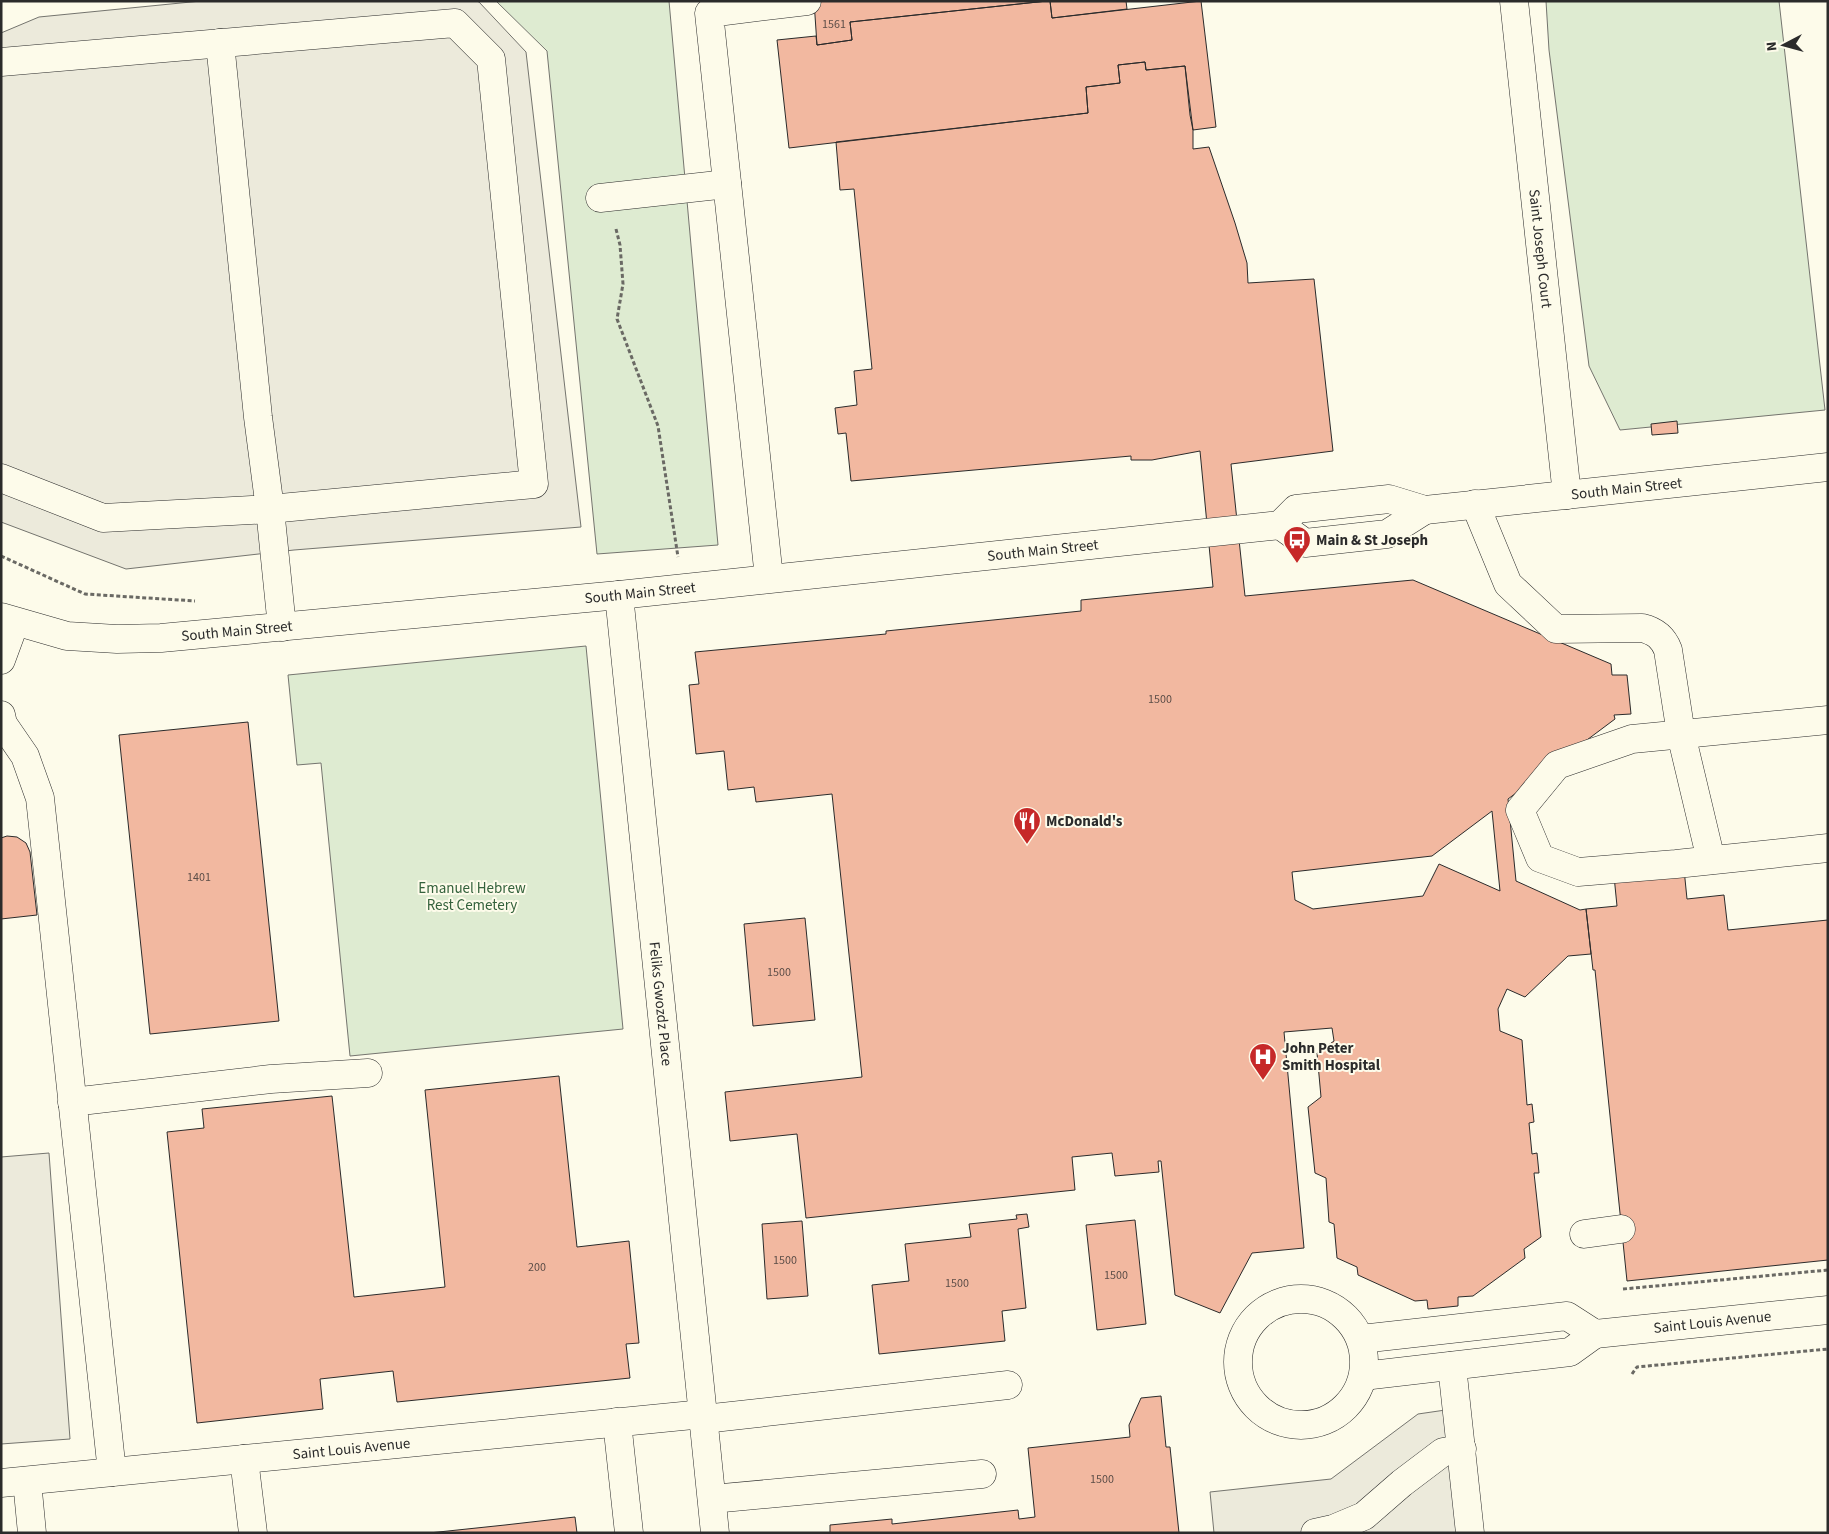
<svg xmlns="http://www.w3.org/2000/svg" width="1829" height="1534" font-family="'Source Sans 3',sans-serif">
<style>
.green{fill:#deebd1;stroke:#74746e}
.parking{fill:#eceadb;stroke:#74746e}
.building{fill:#f2b8a0;stroke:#2b2b2b;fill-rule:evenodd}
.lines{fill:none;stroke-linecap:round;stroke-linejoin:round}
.minor-casing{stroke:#2b2b2b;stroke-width:29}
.path{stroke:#6a6964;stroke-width:3;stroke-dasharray:4 2.5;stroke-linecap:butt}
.minor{stroke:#fdfbea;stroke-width:28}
.labels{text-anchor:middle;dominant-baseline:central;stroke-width:4;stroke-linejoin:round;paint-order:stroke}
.number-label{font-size:12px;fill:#5d4e48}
.street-label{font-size:15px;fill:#2b2b2b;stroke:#fdfbea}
.poi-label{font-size:15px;font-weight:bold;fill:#2b2b2b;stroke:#fdfbea;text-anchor:start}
.park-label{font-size:15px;fill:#34623c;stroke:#fdfbea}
</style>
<rect width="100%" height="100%" fill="#fdfbea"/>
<path class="green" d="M496,1H669L718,545L597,554L547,51Z
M1546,1H1779L1825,410L1620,430L1589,366L1549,50Z
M586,646L623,1029L350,1056L321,763L297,765L288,675Z"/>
<path class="parking" d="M201,1H476L479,2L526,52L581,527L294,550L126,569L1,522V33L39,17Z
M49,1153L70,1439L1,1444V1157Z
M1466,1407L1480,1533H1214L1210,1492L1331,1479L1418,1414Z"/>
<path class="building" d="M814,1H1047L850,22L852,40L817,45Z
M1047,1H1050L1052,18L1201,1L1216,127L1193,130L1185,66L1146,70L1145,62L1118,65L1120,83L1086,87L1088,113L789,148L777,40L816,36L817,45L852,40L850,22Z
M1050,1H1126L1127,9L1052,18Z
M1145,62L1146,70L1185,66L1190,115L1193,130V149L1209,147L1235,223L1247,263L1248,283L1314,279L1333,451L1231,464L1245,596L1413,580L1611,664L1612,675H1627L1631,714L1614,715L1615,719L1508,799L1516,881L1580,910L1586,909L1591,954L1568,956L1525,997L1507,989L1498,1009L1500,1031L1522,1040L1527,1105L1532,1104L1534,1122L1529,1123L1532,1154L1537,1153L1539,1173H1534L1541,1237L1524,1249L1525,1258L1473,1296L1458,1297V1306L1428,1309L1427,1300L1415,1301L1358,1275L1357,1267L1337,1258L1334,1224L1329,1222L1326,1178L1315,1173L1308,1107L1321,1097L1317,1053L1334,1041L1332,1028L1284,1032L1304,1248L1252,1253L1220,1313L1175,1295L1161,1161H1158L1159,1172L1115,1176L1112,1153L1072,1157L1075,1190L806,1218L797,1134L730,1141L725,1092L862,1077L832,794L756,802L754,787L728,790L724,751L696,754L689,685L699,684L695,652L886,634V631L1081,611V600L1213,587L1200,451L1152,460H1131V456L851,481L846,433L838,434L835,408L857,405L854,371L872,369L854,189L840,190L836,142L1088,113L1086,87L1120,83L1118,65ZM1492,811L1500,891L1439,864L1423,896L1313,909L1295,900L1292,872L1432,856Z
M1677,421L1678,433L1652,435L1651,424Z
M248,722L279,1021L150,1034L119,735Z
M7,836L17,837L26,843L30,852L37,915L1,919V838Z
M1684,869L1687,899L1724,895L1728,930L1828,920V1260L1627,1281L1595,970H1593L1586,909L1617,906L1614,876Z
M805,918L815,1020L753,1026L744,924Z
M559,1076L577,1247L629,1241L639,1343L626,1344L630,1378L397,1402L393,1371L320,1379L323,1409L197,1423L167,1132L204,1128L202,1109L332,1096L354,1297L445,1287L425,1090Z
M1027,1214L1029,1227L1018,1229L1026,1308L1002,1311L1005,1341L879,1354L872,1285L909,1281L905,1244L971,1237L969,1224L1017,1219L1016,1215Z
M1135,1220L1146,1324L1097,1330L1086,1225Z
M802,1221L808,1296L767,1299L762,1224Z
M1161,1396L1166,1447H1170L1179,1533H830V1525L892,1519V1524L1018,1510L1019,1519L1035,1517L1028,1448L1130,1437L1129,1425L1141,1398Z
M575,1517L577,1533H429L505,1525Z"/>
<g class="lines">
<defs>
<g id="minor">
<path id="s1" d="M1514,1L1567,495"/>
<path d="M1,62L455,23L491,59L534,484L270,509L282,627"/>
<path d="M600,198L727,184"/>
<path d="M1,478L103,518L270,509L258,417L220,43"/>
<path d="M1475,504L1508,584L1556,629L1642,628C1655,631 1663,637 1668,650L1681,734L1711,860"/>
<path d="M1280,525L1305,543L1387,534L1425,510"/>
<path d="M769,578L709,13L807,1"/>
<path id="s2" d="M619,595L715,1533"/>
<path id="s3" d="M1,617L67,636L117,639L161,638L619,595L1280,525L1296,509L1342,504L1389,499L1425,510L1828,467"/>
<path d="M1,660L15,622"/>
<path d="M1,715L3,724L25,756L40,798L112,1472"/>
<path d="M1828,720L1632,739L1557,765L1520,810L1540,858L1578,872L1676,864L1828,848"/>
<path d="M72,1102L271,1079L368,1073"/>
<path d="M1584,1234L1621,1229"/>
<circle cx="1301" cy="1362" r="63"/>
<path id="s4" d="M1595,1334L1828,1310"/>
<path d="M1361,1339L1567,1316L1595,1334"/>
<path d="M1452,1366L1470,1533"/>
<path d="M1363,1376L1570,1352L1595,1334"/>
<path d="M704,1419L1008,1385"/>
<path d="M617,1422L629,1533"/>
<path d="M244,1459L253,1533"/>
<path d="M27,1481L32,1533"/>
<path id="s5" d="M1,1483L703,1414"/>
<path d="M712,1499L982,1474"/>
<path d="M1315,1533L1333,1529L1364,1516L1402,1483L1443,1452L1462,1449"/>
</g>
</defs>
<use href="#minor" class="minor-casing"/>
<path class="path" d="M616,229L620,245L623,284L617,319L658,426L678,557
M1,556L85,594L195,601
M1623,1289L1828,1270
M1632,1374L1637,1367L1828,1349"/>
<use href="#minor" class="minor"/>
</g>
<defs>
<symbol id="bus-pin" viewBox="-11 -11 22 30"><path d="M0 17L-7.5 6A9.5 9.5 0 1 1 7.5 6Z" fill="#c62828" stroke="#fdfbea"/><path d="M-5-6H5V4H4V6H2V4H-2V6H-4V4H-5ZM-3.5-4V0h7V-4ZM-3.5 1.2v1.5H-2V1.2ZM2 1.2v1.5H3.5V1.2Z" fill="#fff"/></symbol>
<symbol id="restaurant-pin" viewBox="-11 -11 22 30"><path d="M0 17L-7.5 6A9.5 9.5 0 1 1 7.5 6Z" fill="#c62828" stroke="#fdfbea"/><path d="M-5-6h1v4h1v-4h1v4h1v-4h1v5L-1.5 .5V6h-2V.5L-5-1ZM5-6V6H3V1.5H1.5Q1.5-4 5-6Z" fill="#fff"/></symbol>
<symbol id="hospital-pin" viewBox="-11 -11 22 30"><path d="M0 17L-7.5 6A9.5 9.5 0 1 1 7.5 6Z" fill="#c62828" stroke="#fdfbea"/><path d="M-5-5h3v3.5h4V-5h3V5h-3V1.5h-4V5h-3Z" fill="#fff"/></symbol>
</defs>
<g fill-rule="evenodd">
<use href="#bus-pin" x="1281" y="524" width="32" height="43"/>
<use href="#restaurant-pin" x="1011" y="805" width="32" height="43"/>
<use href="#hospital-pin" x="1247" y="1041" width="32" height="43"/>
</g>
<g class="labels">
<g class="number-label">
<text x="834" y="24">1561</text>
<text x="1160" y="699">1500</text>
<text x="199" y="877">1401</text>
<text x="779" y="972">1500</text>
<text x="785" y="1260">1500</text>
<text x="537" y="1267">200</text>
<text x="1116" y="1275">1500</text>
<text x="957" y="1283">1500</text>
<text x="1102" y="1479">1500</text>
</g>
<g class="street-label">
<text stroke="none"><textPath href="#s1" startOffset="249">Saint Joseph Court</textPath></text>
<text stroke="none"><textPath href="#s3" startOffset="1644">South Main Street</textPath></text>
<text stroke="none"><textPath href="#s3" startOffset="1049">South Main Street</textPath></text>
<text stroke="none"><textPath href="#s3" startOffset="644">South Main Street</textPath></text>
<text stroke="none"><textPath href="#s3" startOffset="239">South Main Street</textPath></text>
<text stroke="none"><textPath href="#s2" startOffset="411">Feliks Gwozdz Place</textPath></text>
<text stroke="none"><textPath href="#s4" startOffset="118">Saint Louis Avenue</textPath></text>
<text stroke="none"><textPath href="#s5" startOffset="352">Saint Louis Avenue</textPath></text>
</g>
<g class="poi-label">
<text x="1316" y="540">Main &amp; St Joseph</text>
<text x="1046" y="821">McDonald's</text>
<text x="1282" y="1048">John Peter<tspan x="1282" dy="17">Smith Hospital</tspan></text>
</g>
<g class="park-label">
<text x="472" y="888">Emanuel Hebrew<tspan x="472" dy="17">Rest Cemetery</tspan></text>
</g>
</g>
<rect width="1829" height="1534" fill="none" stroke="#2b2b2b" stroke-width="5"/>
<g transform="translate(1784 45) rotate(264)" stroke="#fdfbea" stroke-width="4" paint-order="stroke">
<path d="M0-4L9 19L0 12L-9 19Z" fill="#2b2b2b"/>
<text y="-8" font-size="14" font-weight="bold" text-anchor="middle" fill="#2b2b2b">N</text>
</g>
</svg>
